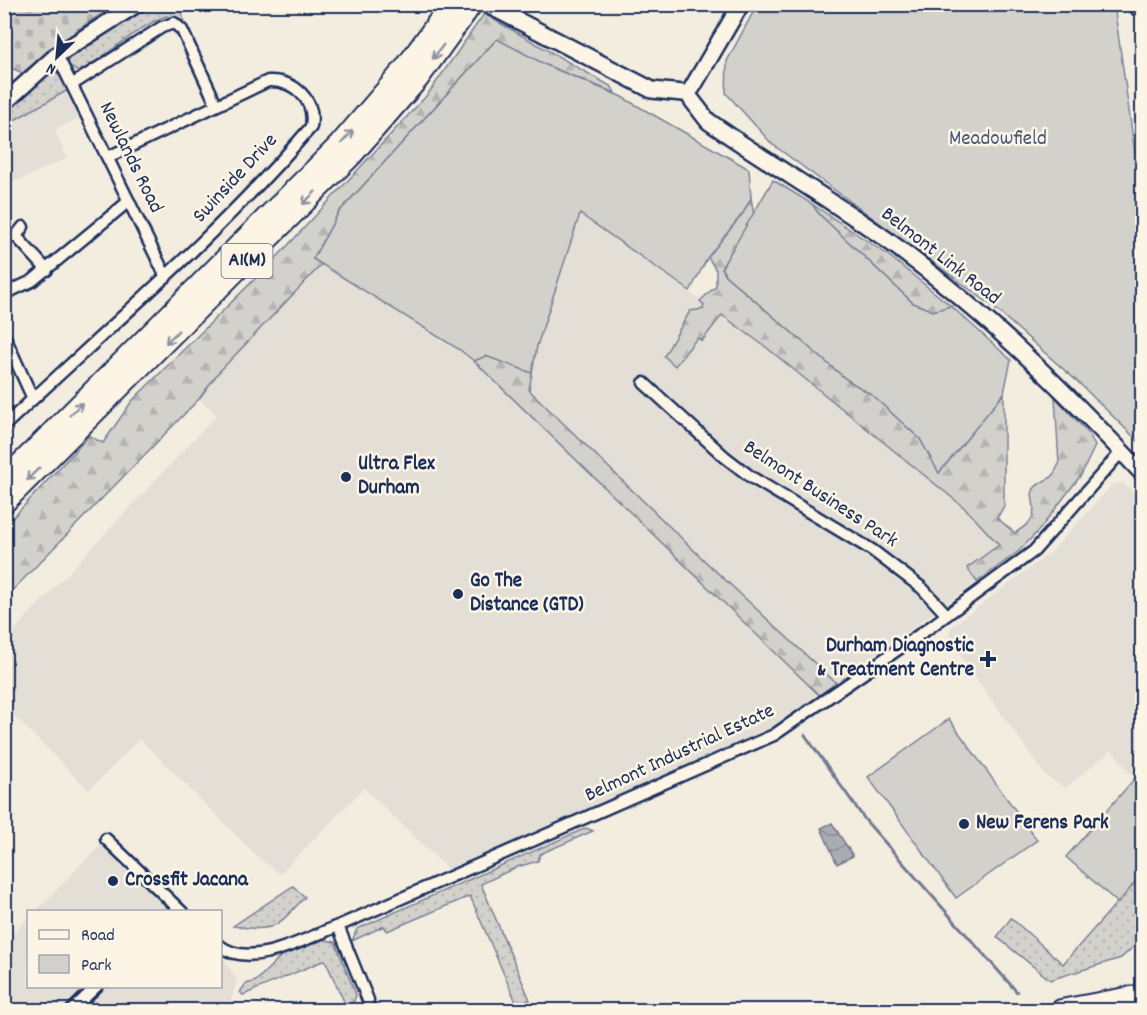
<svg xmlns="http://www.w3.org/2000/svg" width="1147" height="1015" font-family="Dekko,sans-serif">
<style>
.built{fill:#e3dfd6}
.grass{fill:url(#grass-dots);stroke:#778095;stroke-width:1.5}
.forest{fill:url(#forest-firs);stroke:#778095;stroke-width:1.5}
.cemetery{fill:url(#cemetery-stones);stroke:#778095;stroke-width:1.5}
.park{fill:#d3d1cc;stroke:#778095;stroke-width:1.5}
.water{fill:url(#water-waves);stroke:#707a91;stroke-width:1.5}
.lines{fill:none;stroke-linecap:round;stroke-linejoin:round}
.stream{stroke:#707a91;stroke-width:3}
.street-casing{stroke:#1b2f5e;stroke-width:15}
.secondary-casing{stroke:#1b2f5e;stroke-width:20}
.highway-casing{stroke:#1b2f5e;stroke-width:24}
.street{stroke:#fcf5e5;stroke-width:10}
.secondary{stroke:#fcf5e5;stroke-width:15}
.highway{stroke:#fcf5e5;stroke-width:20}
.oneway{stroke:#8c92a2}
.poi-dot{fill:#1b2f5e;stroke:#fcf5e5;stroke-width:2}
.labels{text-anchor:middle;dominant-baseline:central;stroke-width:5;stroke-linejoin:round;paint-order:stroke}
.shield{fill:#fcf5e5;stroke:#5e6a86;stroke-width:1.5}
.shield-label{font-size:20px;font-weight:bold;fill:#1b2f5e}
.park-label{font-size:21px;fill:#49587a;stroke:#fcf5e5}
.street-label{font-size:21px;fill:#1b2f5e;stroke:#fcf5e5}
.poi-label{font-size:21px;font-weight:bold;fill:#1b2f5e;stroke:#fcf5e5;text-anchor:start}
</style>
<defs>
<pattern id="grass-dots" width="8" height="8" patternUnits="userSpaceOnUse" patternTransform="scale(1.5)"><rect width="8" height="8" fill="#d3d1cc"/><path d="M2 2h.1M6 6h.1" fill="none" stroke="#b5b4b2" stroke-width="1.8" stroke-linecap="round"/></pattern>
<pattern id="forest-firs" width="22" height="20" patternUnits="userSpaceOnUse" patternTransform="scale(1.5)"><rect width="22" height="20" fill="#d3d1cc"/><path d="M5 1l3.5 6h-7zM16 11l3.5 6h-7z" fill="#b5b4b2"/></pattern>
<pattern id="cemetery-stones" width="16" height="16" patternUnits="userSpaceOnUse" patternTransform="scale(1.5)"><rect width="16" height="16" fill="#d3d1cc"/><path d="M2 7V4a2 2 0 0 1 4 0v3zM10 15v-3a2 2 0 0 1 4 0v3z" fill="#b5b4b2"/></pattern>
<pattern id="water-waves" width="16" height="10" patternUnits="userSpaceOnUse" patternTransform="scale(1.5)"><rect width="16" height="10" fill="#a9acb3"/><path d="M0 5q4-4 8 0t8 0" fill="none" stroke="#898c95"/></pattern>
</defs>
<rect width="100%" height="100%" fill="#f3ede0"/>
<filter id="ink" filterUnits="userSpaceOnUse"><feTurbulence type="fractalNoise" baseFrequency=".0167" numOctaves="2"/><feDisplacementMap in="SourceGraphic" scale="12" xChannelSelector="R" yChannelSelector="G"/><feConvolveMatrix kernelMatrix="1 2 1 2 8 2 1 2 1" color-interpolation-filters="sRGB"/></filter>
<g filter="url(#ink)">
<path class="built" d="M70,89L83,117L55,130L67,158L20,180L5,183L4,119L7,124Z
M580,214L767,348L966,509L1000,545L967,568L977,582L773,727L450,871L364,788L280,874L260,859L140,739L89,790L5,707L4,641L217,415L199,399L218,373L322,264L460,350L474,361L532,373L537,346Z
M1123,483L1142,499V784L1129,772L1112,750L1065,788L1045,775L952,645L949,637L951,627L1050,553L1113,484Z
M106,839L182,912H35Z
M28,918V986H220L221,954L237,981L228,1010H5L4,943Z"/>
<path class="grass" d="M153,5H179L184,20L181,22L166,16C133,29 109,56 78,72L69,65L68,56L77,49Z
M53,68L70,89L7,124L4,112Z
M586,828L593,831L540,854L538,861L517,867L481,884L530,1000L516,1002L470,896L387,931L384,926L352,941L357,929Z
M1142,874V939L1121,958L1050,980L997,937L1011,918L1063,964Z
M293,886L305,897C276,927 276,933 233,926Z
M321,939L335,942L356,995L354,1001L346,1006L325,960L243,995L240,992L246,984L256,981L283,954Z"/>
<path class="forest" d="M484,14L612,87L615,93L548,66L496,40L339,212L313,259L322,264L218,373L199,399L5,598L4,527L89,436L103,443L132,401L279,255L428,94Z
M751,198L754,215L722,267L725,275L846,379L872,395L920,439L939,473L1004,393V506L997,518L1015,533C1021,529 1031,523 1033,516C1038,495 1019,492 1052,477L1059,464L1055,397L1089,434L1095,446L1081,475L1040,529L1019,551L977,582L967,568L999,545L966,509L767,348L722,315L702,341L697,338L675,366L664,356L690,311L703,309L704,305L700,301L716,286V270L708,257L743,213Z
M812,204L888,255L951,306L933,311L913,303L819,214Z
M486,356L532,373L529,390L707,563L836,683L819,695L474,361Z"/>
<path class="cemetery" d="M5,5H118L90,21L22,73L5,65Z"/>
<path class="park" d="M757,5H1114L1142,203V221L1139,230L1142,283V445L1079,383L991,305L772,144L726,93L727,61Z
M497,39L548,66L620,96L749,169L751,198L743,213L708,257L690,291L580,214L537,346L532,373L486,356L474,361L460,350L313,259L339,212Z
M773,180L812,204L819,214L913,303L933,311L951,306L1011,360L1004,393L939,473L920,439L872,395L846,379L725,275L722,267Z
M949,719L1037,840L956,898L868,777Z
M1137,776L1142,782V874L1118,903L1066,857Z"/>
<path class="water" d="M832,823L853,856L837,864L821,828Z"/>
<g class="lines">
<path class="stream" d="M805,735L866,821L1017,992"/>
<defs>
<path id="street" d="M1137,10L1142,9
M57,55L166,277
M73,84L162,27L174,23L182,30L216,104
M16,236L47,270
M4,239L16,236L23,227
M4,294L32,281L129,201
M4,335L33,399
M644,383L725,457L751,477L872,550L922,588L947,615
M4,426C108,328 217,236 311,127C316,99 294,80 268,81L108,157
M106,839L182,912
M338,926L368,1000
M220,946C251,970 306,938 338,926L774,735L929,628L1034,551L1122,451
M72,1010L97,986"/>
<path id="secondary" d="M486,4L652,90L683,93
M692,88L741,4
M691,99L708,121C769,164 834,201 894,245C986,313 1065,391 1142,473
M4,103L57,55L137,4"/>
<path id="highway" d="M4,480L339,145L405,68L451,4
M4,503L351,156L418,79L472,4
M1061,1010L1142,995"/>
</defs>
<use href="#street" class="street-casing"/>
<use href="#secondary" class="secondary-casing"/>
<use href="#highway" class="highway-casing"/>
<use href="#street" class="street"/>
<use href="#secondary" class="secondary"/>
<use href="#highway" class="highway"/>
</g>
<defs><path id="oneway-shaft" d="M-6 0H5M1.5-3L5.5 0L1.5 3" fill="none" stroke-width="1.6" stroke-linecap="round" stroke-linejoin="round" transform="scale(1.5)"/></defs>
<g class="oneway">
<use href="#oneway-shaft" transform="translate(438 52) rotate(127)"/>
<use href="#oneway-shaft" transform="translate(347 137) rotate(-48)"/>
<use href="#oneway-shaft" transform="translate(309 198) rotate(135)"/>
<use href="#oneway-shaft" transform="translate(172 337) rotate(135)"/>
<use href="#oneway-shaft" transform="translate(76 409) rotate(-45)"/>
<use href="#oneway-shaft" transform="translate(33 474) rotate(135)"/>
</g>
</g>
<g class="poi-dot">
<circle cx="346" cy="477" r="6"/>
<circle cx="458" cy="594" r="6"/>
<path d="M985 650h6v6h6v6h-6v6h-6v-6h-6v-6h6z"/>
<circle cx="964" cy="824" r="6"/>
<circle cx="113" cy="881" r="6"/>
</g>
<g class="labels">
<rect class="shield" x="221.5" y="244" width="51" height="34" rx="4.5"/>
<g class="shield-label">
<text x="247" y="261">A1(M)</text>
</g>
<g class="park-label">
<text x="998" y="140">Meadowfield</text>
</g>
<g class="street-label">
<text transform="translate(130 158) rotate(64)">Newlands Road</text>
<text transform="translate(236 179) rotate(-47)">Swinside Drive</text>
<text transform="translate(940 257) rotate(38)">Belmont Link Road</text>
<text transform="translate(820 495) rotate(33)">Belmont Business Park</text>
<text transform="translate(680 754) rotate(-25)">Belmont Industrial Estate</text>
</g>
<g class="poi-label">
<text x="358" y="465">Ultra Flex<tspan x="358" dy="24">Durham</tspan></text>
<text x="470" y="582">Go The<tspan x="470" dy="24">Distance (GTD)</tspan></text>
<text x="974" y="647" text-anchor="end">Durham Diagnostic<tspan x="974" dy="24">&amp; Treatment Centre</tspan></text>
<text x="976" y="824">New Ferens Park</text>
<text x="125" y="881">Crossfit Jacana</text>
</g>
</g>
<rect width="1147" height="1015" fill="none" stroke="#fcf5e5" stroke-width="24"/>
<rect x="12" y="12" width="1123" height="991" fill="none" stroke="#1b2f5e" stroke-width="2" filter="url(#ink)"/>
<rect x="27" y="910" width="195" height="78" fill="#fcf5e5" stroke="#a2a6af" stroke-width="1.5"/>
<rect x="39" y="930" width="30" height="9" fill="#fcf5e5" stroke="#a2a6af" stroke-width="1.5"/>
<text x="81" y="940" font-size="18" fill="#1b2f5e">Road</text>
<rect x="39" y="955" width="30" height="18" fill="#d3d1cc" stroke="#a2a6af" stroke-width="1.5"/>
<text x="81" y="970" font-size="18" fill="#1b2f5e">Park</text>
<g transform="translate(57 57) rotate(206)" stroke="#fcf5e5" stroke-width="4.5" paint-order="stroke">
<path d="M0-4.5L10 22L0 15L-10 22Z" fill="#1b2f5e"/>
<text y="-9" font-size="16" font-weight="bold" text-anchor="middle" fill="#1b2f5e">N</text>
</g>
</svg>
